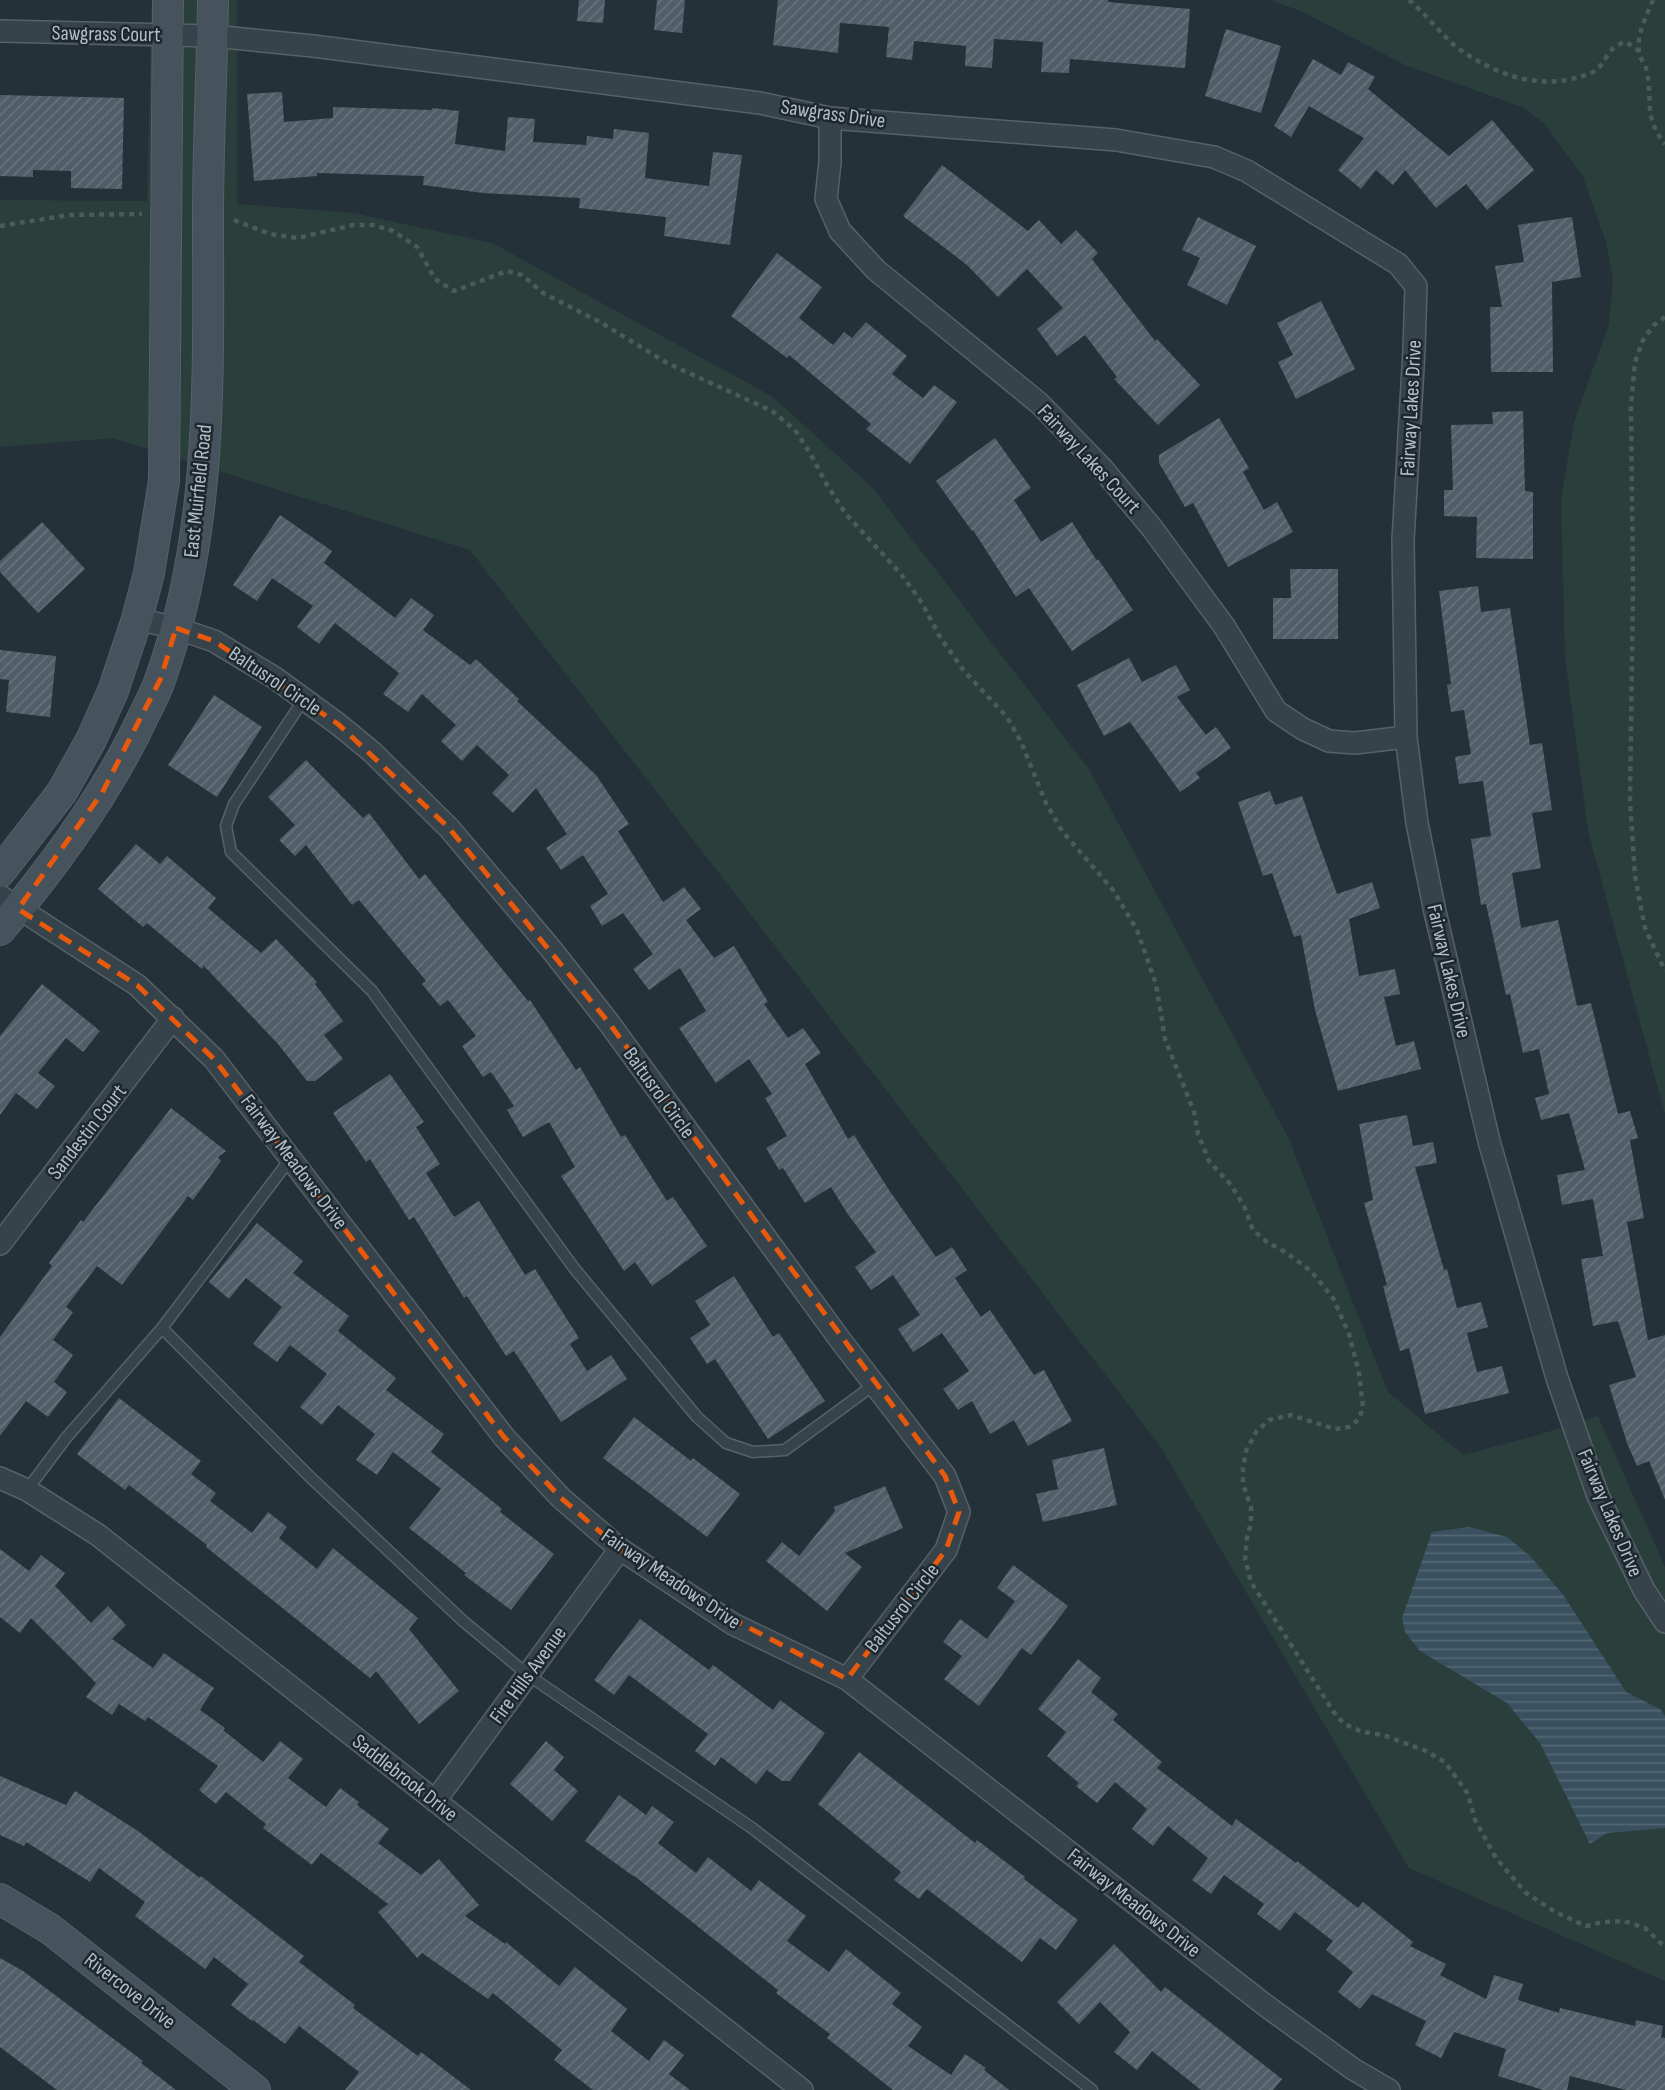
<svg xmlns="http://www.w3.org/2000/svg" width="1665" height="2090" font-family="'Sofia Sans Condensed',sans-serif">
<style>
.green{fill:#2a3f3c}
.water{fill:url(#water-rules)}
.building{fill:url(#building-hatch)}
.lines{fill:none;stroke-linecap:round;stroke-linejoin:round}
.lane-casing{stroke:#566168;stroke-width:13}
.street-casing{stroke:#566168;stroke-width:24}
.secondary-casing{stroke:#566168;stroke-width:32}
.path{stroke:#485c59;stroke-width:4.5;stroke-dasharray:5 5;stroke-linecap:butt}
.lane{stroke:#37434a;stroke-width:10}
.street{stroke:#37434a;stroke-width:21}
.secondary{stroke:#46535c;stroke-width:30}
.marked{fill:none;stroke:#e8590c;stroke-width:5;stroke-dasharray:14 9;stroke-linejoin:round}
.labels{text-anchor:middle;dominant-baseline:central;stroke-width:5;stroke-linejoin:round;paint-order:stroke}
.street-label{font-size:21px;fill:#b3bec5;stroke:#1d282e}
</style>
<defs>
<pattern id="water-rules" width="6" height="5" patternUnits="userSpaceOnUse" patternTransform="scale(1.75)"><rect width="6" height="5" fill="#39505f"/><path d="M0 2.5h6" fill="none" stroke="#536774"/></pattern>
<pattern id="building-hatch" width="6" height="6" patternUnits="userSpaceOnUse" patternTransform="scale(1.75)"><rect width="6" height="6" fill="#4f5e67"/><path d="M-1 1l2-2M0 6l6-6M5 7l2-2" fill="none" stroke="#66737b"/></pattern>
</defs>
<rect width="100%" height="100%" fill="#243139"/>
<path class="green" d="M152,0H237V204L353,213L492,243L773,397L872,487L1089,769L1289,1139L1388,1392L1463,1455L1538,1435L1598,1416L1665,1567V1981L1409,1868L1158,1443L470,550L113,438L0,447V200L147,201Z
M1270,0H1665V1114L1588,831L1565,657L1561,499L1574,422L1609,324L1613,279L1606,242L1583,177L1544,123L1522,107L1405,65L1303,12Z"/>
<path class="water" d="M1469,1527L1507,1537L1531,1557L1564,1596L1626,1692L1660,1709L1665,1716V1828L1607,1833L1590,1844L1540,1743L1507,1703L1420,1651L1405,1632L1402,1618L1432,1532Z"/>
<path class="building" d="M579,0H605L603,23L577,21Z
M657,0H685L682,33L654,30Z
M778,0H1108V2L1190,9L1185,68L1070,59L1069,73L1041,72L1043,42L994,39L992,68L965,66L966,46L914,41L912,60L886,57L889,27L840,23L838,53L773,45Z
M1226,29L1281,46L1261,113L1205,96Z
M1313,59L1341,75L1348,62L1375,77L1368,89L1449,156L1492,120L1534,170L1487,210L1466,184L1436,208L1405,170L1393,185L1376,170L1361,189L1338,170L1364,138L1309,106L1291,137L1274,126Z
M282,92L284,122L333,118V107L432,110V108L459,111L455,144L505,151L508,117L535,119L533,142L586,145L587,136L613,139L614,129L649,133L645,178L709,186L713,152L742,155L730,245L664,236L666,217L579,208L580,198L483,193L423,185L424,176L317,173V176L254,181L247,94Z
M0,95L124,98L122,189L71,188V171L33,170V177L0,176Z
M942,165L1028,231L1039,220L1061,244L1076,230L1098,253L1092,259L1155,341L1157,339L1200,385L1158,425L1114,379L1117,377L1085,335L1057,356L1037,329L1063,308L1027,269L998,297L967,265L903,216Z
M1198,217L1256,246L1227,305L1187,285L1200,258L1182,250Z
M1572,217L1581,277L1552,282L1553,372H1491L1490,307H1502L1495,266L1524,262L1518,225Z
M777,253L822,287L799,318L833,345L844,332L852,338L866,322L907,356L892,374L923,398L934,385L957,402L910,464L866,429L871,424L789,355L787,358L731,316Z
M1321,301L1355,369L1296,399L1278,362L1293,355L1277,323Z
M1523,411L1525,491L1533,492V559L1476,558L1477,517L1444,516V490H1453L1451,425L1493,424L1492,412Z
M1219,418L1249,468L1243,472L1264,510L1277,502L1293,532L1228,567L1193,503L1185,507L1159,463V455Z
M995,438L1031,488L1014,500L1041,542L1072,522L1097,561L1098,559L1133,610L1072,651L1029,588L1016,597L973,530L972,531L936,481Z
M280,515L332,551L324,563L395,618L411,598L434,615L423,630L470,665L476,659L519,699L517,701L596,775L629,824L618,831L663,902L684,887L701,909L686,920L714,958L734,946L768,1002L764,1004L788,1038L803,1028L821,1053L805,1064L848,1139L854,1135L889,1190L936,1257L952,1247L967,1270L955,1278L981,1317L990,1310L1034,1375L1044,1370L1072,1421L1028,1446L1014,1420L990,1434L972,1401L958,1410L943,1389L969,1371L942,1333L913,1352L898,1329L920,1315L893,1275L871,1290L855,1267L876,1252L847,1213L831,1187L805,1203L783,1168L779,1170L766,1148L787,1136L765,1098L772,1094L749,1059L716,1083L679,1028L706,1011L680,968L649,990L633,969L653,954L623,913L602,926L590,906L608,894L583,855L561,870L546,848L567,834L536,788L513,813L492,793L509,775L477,745L462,761L441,741L456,725L422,694L408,712L383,694L399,673L335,623L319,644L297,627L313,606L272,578L257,601L233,585Z
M42,522L85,569L38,613L0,572V561Z
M1290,569H1338V639H1273V598H1291Z
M1478,586L1481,612L1510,608L1530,745L1542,743L1552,810L1532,813L1541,868L1512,873L1521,928L1558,920L1577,1006L1591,1003L1618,1114L1630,1111L1638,1138L1630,1140L1644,1218L1627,1222L1648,1340L1665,1335V1500L1649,1461L1637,1466L1627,1443L1609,1385L1636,1377L1618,1321L1593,1326L1581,1259L1603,1256L1593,1199L1562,1205L1557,1175L1585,1170L1569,1113L1541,1120L1535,1098L1549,1094L1539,1049L1523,1053L1510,994L1506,995L1486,904L1481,905L1471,839L1491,836L1483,781L1459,784L1455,757L1471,754L1464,710L1451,712L1447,685L1451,684L1439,591Z
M0,650L56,656L50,717L6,712L9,680L0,679Z
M1129,658L1142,682L1176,665L1190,690L1177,697L1206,735L1216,727L1231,748L1196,773L1200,778L1180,792L1130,722L1104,736L1077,685Z
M214,695L262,727L217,797L168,765Z
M306,760L363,818L369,813L419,879L425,874L528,1001L530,1000L576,1070L580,1067L621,1137L625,1135L667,1201L673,1197L707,1246L652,1286L635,1262L624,1271L561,1176L575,1167L549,1122L523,1137L507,1110L514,1106L491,1072L483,1077L462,1046L476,1036L448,1000L440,1006L422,984L426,981L359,900L352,905L306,845L295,856L279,840L295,825L268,797Z
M1270,791L1275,805L1302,796L1337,894L1372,882L1380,908L1349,919L1359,976L1395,969L1400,994L1384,997L1396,1046L1414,1041L1421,1069L1338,1091L1315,1010L1301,935L1294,937L1272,873L1263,876L1238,802Z
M136,844L160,864L167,856L216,898L208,908L261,953L276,939L317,982L315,984L343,1021L324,1035L343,1059L315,1081H307L278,1044L204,966L202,969L147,923L143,927L98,889Z
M42,984L100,1031L83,1052L66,1038L38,1073L55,1086L37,1109L16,1093L0,1115V1036Z
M390,1074L424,1122L416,1127L440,1164L426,1173L454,1217L479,1201L525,1275L535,1269L579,1338L570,1344L587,1371L611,1355L627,1379L561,1422L514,1351L506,1356L467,1296L464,1298L414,1217L409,1220L370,1159L366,1162L333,1113Z
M171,1108L226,1151L218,1157L221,1161L193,1200L188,1196L122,1285L97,1266L66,1307L73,1312L53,1340L73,1355L54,1382L67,1392L48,1417L26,1401L0,1436V1337L52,1266L49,1263L81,1220L83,1222Z
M1407,1115L1413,1146L1433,1142L1437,1163L1415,1167L1444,1270L1447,1269L1457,1308L1481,1302L1488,1327L1467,1333L1477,1372L1502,1366L1509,1393L1425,1414L1409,1348L1400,1351L1383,1286L1387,1285L1364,1203L1373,1200L1359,1124Z
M257,1223L303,1261L293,1273L349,1316L338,1331L396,1378L386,1390L444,1434L431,1452L502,1509L500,1512L554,1554L511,1610L464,1575L466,1573L409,1528L441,1489L393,1452L377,1475L356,1460L375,1434L338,1405L322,1425L300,1407L327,1374L290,1345L277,1362L253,1344L282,1307L246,1278L229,1299L209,1282Z
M734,1276L773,1337L779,1333L825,1401L768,1439L715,1359L707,1364L690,1338L710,1325L695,1301Z
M119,1398L201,1461L191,1474L216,1493L210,1501L252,1533L268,1512L287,1527L279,1538L317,1569L333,1548L418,1618L409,1629L459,1691L419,1724L376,1671L370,1678L206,1547L207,1545L129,1485L125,1490L77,1454Z
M634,1417L691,1461L693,1458L740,1494L707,1537L603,1458Z
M1104,1448L1117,1505L1043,1522L1036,1494L1058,1489L1052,1460Z
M885,1486L903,1528L845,1553L862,1567L827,1611L766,1561L782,1542L799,1556L835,1511L834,1507Z
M0,1549L29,1571L41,1555L65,1573L55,1586L91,1623L108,1606L126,1625L112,1639L153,1668L164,1653L214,1688L200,1710L225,1728L223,1730L263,1762L280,1741L303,1759L288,1778L326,1807L340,1788L359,1802L357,1805L389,1829L378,1843L421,1875L439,1859L479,1905L465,1916L505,1944L506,1942L559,1986L575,1967L627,2009L611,2031L649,2061L664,2040L684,2055L669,2074L690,2090H593L554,2060L562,2050L493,1993L488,1999L422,1953L417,1958L378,1912L388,1904L321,1853L312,1865L263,1828L266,1824L226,1792L216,1804L199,1790L218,1766L148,1717L145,1721L119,1704L112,1715L86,1697L96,1683L31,1618L20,1633L0,1617Z
M1013,1565L1068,1606L1031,1655L1022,1648L979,1706L944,1679L962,1656L943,1642L960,1619L987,1639L1015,1601L997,1588Z
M640,1619L709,1670L713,1665L773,1710L780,1700L825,1733L790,1781H782L767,1770L756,1784L721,1757L715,1766L695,1751L708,1734L629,1675L614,1695L594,1680Z
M1078,1659L1101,1678L1091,1692L1118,1714L1113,1720L1162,1762L1157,1768L1232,1826L1236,1819L1296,1863L1297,1861L1358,1908L1363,1902L1413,1942L1410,1946L1446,1964L1440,1975L1486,1999L1494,1975L1523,1984L1518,2000L1559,2013L1560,2008L1635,2026L1636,2020L1663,2026L1661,2037L1665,2038V2090H1626L1570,2076L1567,2090H1543L1498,2076L1506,2049L1454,2032L1441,2058L1415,2045L1426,2021L1372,1994L1360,2009L1338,1992L1353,1972L1326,1950L1333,1941L1295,1912L1280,1931L1257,1914L1264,1904L1224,1875L1211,1894L1192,1880L1208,1858L1168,1826L1153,1846L1132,1829L1147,1809L1115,1782L1097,1803L1076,1786L1079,1783L1047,1756L1066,1732L1038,1709Z
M546,1741L564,1757L554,1770L578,1791L552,1821L510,1784Z
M859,1752L975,1843L977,1840L1025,1877L1024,1879L1078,1920L1056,1950L1040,1938L1022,1962L927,1889L919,1899L894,1880L901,1872L818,1804Z
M0,1776L66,1805L75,1791L138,1831L200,1878L201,1876L304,1956L299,1962L355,2005L353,2008L418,2056L421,2052L471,2090H345L359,2072L299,2026L285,2044L253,2020L252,2021L231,2005L248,1984L214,1957L205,1969L135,1916L145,1902L99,1868L90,1882L26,1842L24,1846L0,1835Z
M619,1795L646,1815L652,1806L674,1822L658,1843L696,1873L708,1857L751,1891L759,1880L806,1916L787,1941L829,1972L846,1949L901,1993L892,2004L922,2027L908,2046L951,2075L965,2054L986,2068L984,2070L1009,2090H893L827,2038L830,2034L776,1993L778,1990L633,1875V1876L585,1841Z
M1114,1944L1161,1992L1165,1987L1282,2079L1273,2090H1201L1152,2051L1137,2070L1114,2052L1130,2032L1100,2002L1079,2024L1057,2002Z
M0,1958L23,1971L143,2061L141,2063L176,2090H57L0,2047Z"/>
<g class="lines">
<defs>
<path id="lane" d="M304,699L234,804L226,826L231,852L372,991L574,1268L697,1417L726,1443L753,1452L785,1450L875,1384
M291,1158L162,1328L309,1476L463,1621L528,1675L752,1828L1092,2090
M27,1490L66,1438L162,1328"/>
<path id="street" d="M0,31L213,36L313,46L760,103L830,118L1116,140L1214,157L1247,171L1398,264L1416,286L1414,350L1403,540L1406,737L1417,823L1435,912L1489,1141L1557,1378L1598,1496L1644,1590L1665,1622
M830,118V162L826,199L840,231L876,270L1040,404L1101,467L1152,528L1224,626L1276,711L1303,729L1329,741L1355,743L1406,737
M137,619L176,628L214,641L275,678L338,724L372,752L449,828L551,949L609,1023L841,1341L945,1476L959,1512L946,1550L847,1679
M0,896L137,985L214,1059L504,1437L561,1498L620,1549L733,1624L847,1679L1265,2005L1353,2069L1389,2090
M0,1244L173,1018
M0,1478L27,1490L98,1535L802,2090
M435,1801L620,1549"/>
<path id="secondary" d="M0,872L62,792L91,740L113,691L137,619L149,573L164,481L168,0
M0,930C56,864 107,794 144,715C150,703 157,690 161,677C214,529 208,371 208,217C208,144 212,72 213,0
M0,1899L50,1929L255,2090"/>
</defs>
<use href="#lane" class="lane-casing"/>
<use href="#street" class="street-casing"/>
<use href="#secondary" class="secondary-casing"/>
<path class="path" d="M1409,0C1426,14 1443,37 1459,49C1499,77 1544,92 1591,73C1603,68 1606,53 1616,46C1619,44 1623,43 1626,42L1639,51
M1653,0C1647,15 1636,35 1639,52C1640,59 1646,65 1647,72C1653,103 1643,116 1665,144
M234,220L270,234L298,238L353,225H373L393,231L417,247L435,279L454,291L507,271L522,275L543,293L600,322L667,363L772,411L795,430L810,453L827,485L846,514L901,574L922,603L940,637L964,671L1007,717L1021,742L1046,803L1062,831L1113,890L1137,930L1156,984L1165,1039L1194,1112L1198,1134L1209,1161L1231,1185L1244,1206L1253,1230L1267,1242L1285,1252L1311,1271L1333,1298L1349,1334L1359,1373L1363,1407L1359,1419L1349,1427L1335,1429L1291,1415L1269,1420L1256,1432L1246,1451L1243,1468V1484L1251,1507V1523L1247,1538L1245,1559L1251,1582L1333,1711L1344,1724L1363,1732L1383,1735L1426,1751L1445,1762L1468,1794L1475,1820L1496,1858L1525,1892L1555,1912L1586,1926L1603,1922L1624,1921L1645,1928L1665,1947
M0,226L69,215L142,214
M1665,317L1654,325L1643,340L1635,362L1631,405L1633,586L1630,801L1635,876L1645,928L1665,971"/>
<use href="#lane" class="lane"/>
<use href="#street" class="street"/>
<use href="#secondary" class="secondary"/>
</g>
<path class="marked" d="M176,628L214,641L338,724L449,828L609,1023L945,1476L959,1512L946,1550L847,1679L690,1597L620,1549L561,1498L504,1437L214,1059L137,985L18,909L102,793L161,678Z"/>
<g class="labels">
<g class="street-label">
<text transform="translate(106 34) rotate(1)">Sawgrass Court</text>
<text transform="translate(833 114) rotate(8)">Sawgrass Drive</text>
<text transform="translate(1411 408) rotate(-87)">Fairway Lakes Drive</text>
<text transform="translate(1089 459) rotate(47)">Fairway Lakes Court</text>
<text transform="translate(198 491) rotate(-84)">East Muirfield Road</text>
<text transform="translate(275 681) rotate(34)">Baltusrol Circle</text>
<text transform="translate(1449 971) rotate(77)">Fairway Lakes Drive</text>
<text transform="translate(659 1093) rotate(54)">Baltusrol Circle</text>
<text transform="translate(87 1132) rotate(-52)">Sandestin Court</text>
<text transform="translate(294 1162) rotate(53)">Fairway Meadows Drive</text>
<text transform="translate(1610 1513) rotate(67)">Fairway Lakes Drive</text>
<text transform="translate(671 1579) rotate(34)">Fairway Meadows Drive</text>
<text transform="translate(902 1608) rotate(-52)">Baltusrol Circle</text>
<text transform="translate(528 1675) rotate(-54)">Fire Hills Avenue</text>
<text transform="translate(405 1778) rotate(38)">Saddlebrook Drive</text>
<text transform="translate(1134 1903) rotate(38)">Fairway Meadows Drive</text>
<text transform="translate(130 1991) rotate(38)">Rivercove Drive</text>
</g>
</g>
</svg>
